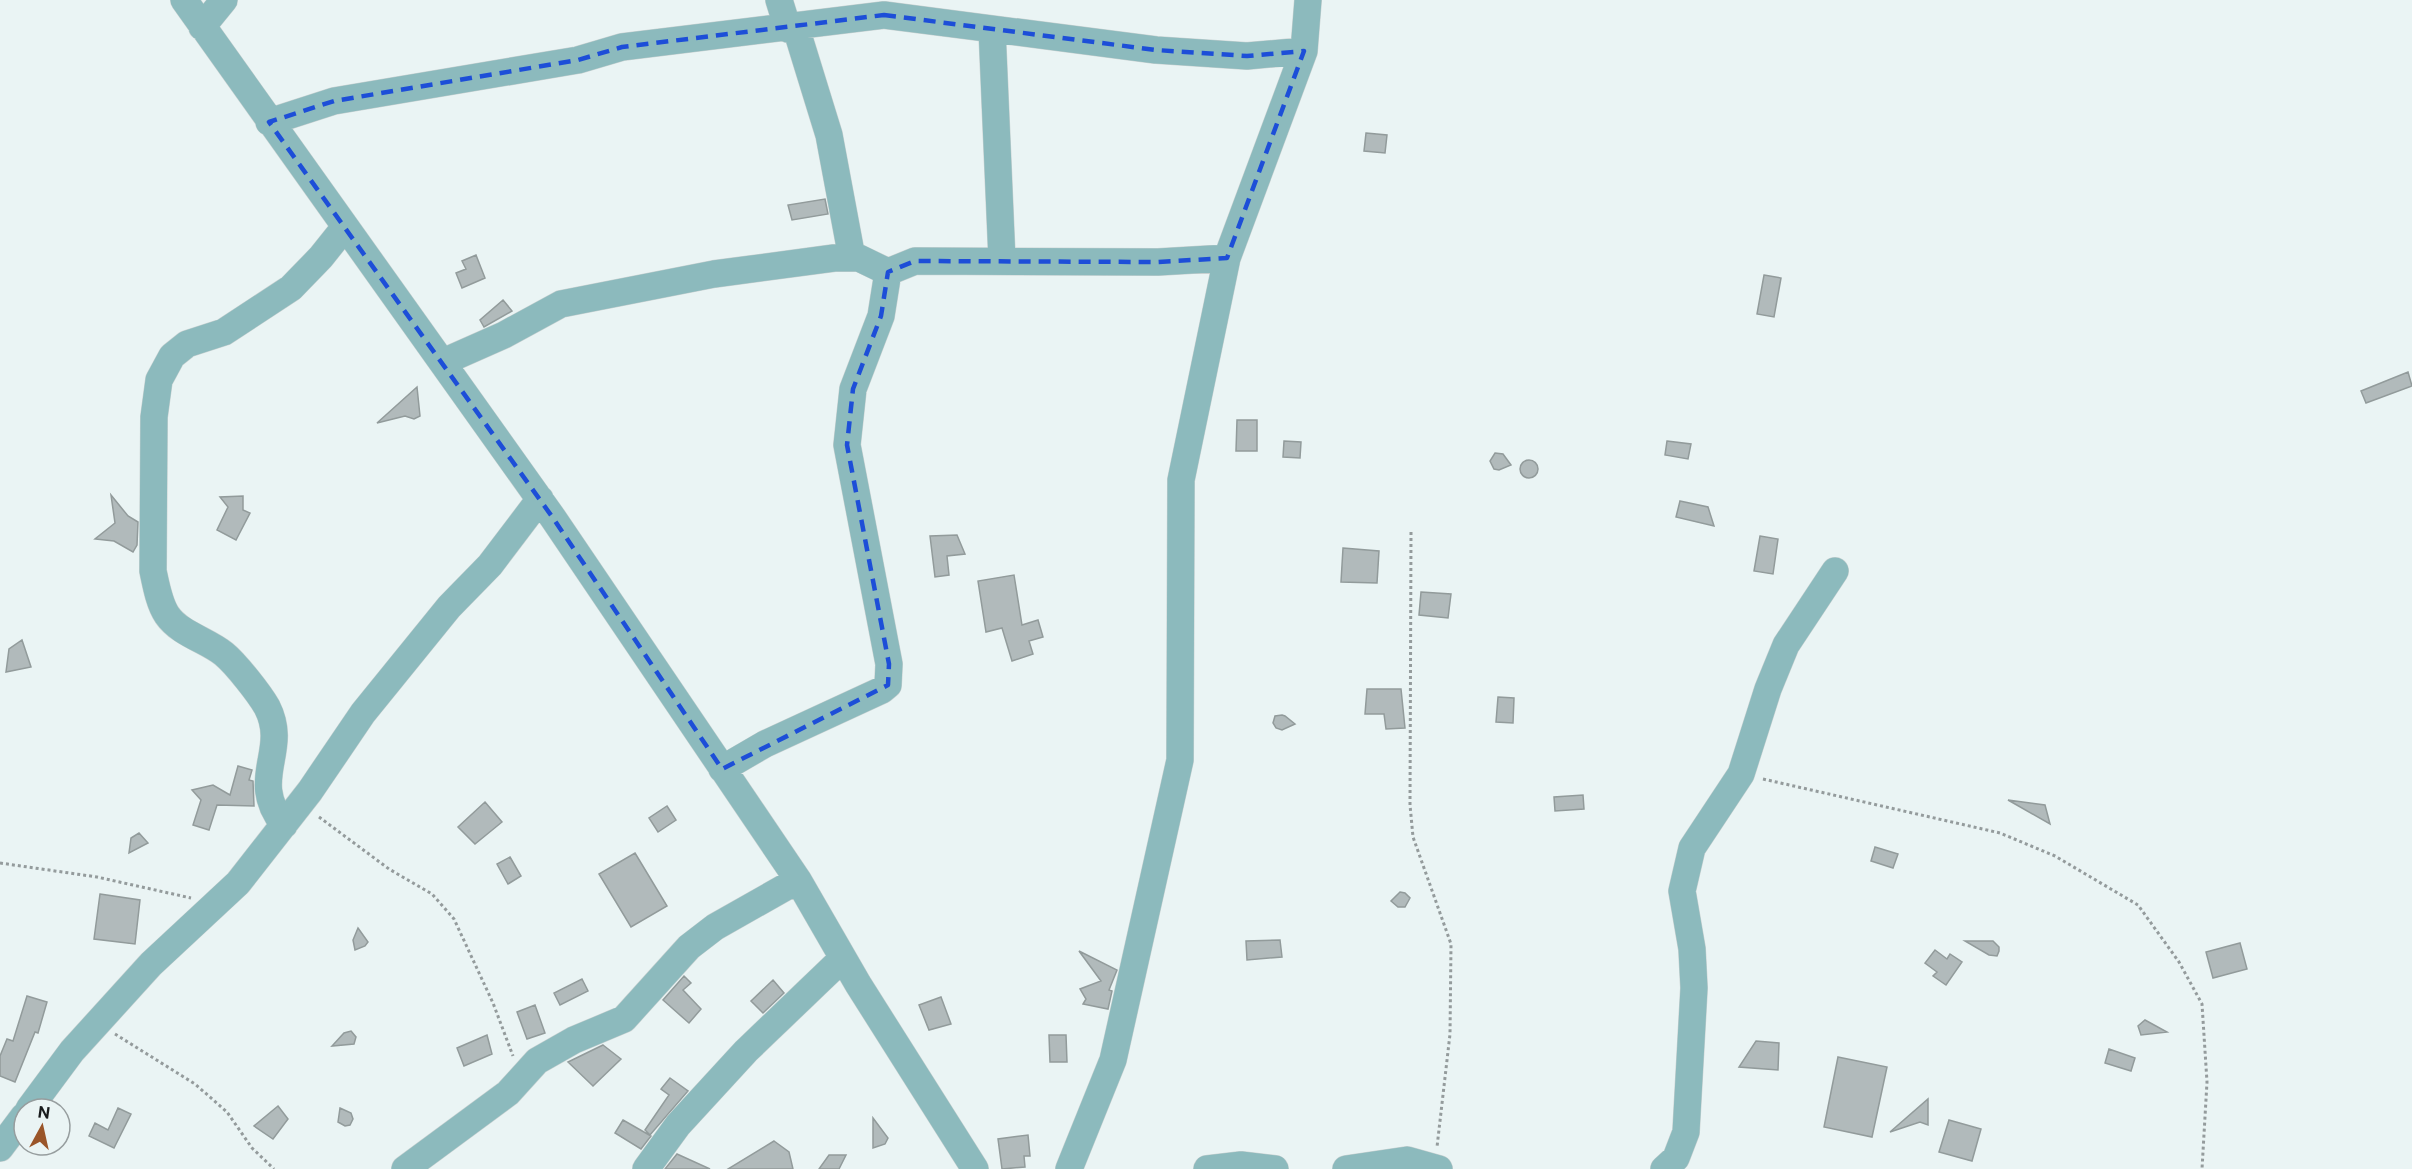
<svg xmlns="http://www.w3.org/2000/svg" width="2412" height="1169" font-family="'Public Sans',sans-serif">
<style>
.building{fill:#b1babb;stroke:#929b9b;stroke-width:1.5}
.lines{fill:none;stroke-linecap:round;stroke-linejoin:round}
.minor-casing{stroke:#c8d1d1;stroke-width:28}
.path{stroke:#949b9c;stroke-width:3;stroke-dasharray:3 3;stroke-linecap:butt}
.minor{stroke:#8cbabd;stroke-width:27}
.marked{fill:none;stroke:#1d4ed8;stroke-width:4.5;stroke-dasharray:12 8;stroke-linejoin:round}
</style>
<rect width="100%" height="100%" fill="#eaf4f4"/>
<path class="building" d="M1366,133L1387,135L1385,153L1364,151Z
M825,199L828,214L792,220L788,205Z
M476,255L485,278L462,288L456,273L466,269L462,261Z
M1764,275L1781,278L1774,317L1757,314Z
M503,300L512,311L484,327L480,320Z
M2408,372L2412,386L2366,403L2361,391Z
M417,387L420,416L414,419L405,416L377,423Z
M1237,420H1257V451H1236Z
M1284,441L1301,442L1300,458L1283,457Z
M1667,441L1691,444L1688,459L1665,455Z
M1495,453L1503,454L1511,465L1499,470L1494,469L1490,461Z
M1520 469a9 9 0 1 1 18 0a9 9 0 1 1-18 0Z
M111,495L128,516L138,522L137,545L133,552L114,541L95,539L115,523Z
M243,496V510L250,513L236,540L217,530L228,507L220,497Z
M1680,501L1708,507L1714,526L1676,517Z
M957,535L965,554L947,556L949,575L935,577L930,536Z
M1760,536L1778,539L1773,574L1754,571Z
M1343,548L1379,551L1377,583L1341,582Z
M1014,575L1022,625L1038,620L1043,637L1029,641L1033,654L1012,661L1002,628L986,632L978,581Z
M1421,592L1451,594L1448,618L1419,615Z
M22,640L31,667L6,672L9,649Z
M1367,689H1401L1405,728L1386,729L1384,714H1365Z
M1498,697L1514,698L1513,723L1496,722Z
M1282,715L1285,716L1295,724L1282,730L1276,728L1273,723L1275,716Z
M238,766L252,770L249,780L253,781L254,806L217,805L209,830L193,825L201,800L192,790L213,785L230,795Z
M1583,795L1584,809L1555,811L1554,797Z
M2008,800L2045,805L2050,824Z
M485,802L502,822L475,844L458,827Z
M667,806L676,820L658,832L649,818Z
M139,833L148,843L129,853L131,838Z
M1875,847L1898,854L1893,868L1871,861Z
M635,853L667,906L631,927L599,874Z
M510,857L521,876L508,884L497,864Z
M1400,892L1405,893L1410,898L1405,907H1398L1391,901Z
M100,894L140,900L135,944L94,939Z
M358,928L368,942L365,946L355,950L353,940Z
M1280,940L1282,957L1247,960L1246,941Z
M1965,941H1993L1999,947V951L1997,956L1989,955Z
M2240,943L2247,969L2213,978L2206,952Z
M1935,950L1947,959L1950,954L1962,962L1946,985L1933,976L1937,972L1925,963Z
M1079,951L1117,970L1109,990L1112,991L1108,1009L1083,1004L1086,999L1080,989L1101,981Z
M684,976L691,983L683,990L701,1009L689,1023L663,1000Z
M582,979L588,991L560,1005L554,993Z
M773,980L784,993L763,1013L751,1001Z
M27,996L47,1002L38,1033L35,1032L15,1082L0,1076V1056L7,1039L13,1041Z
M941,997L951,1024L929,1030L919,1005Z
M535,1005L545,1033L527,1039L517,1012Z
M2145,1020L2167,1032L2141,1035L2138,1026Z
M351,1031L356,1037L354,1044L332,1046L344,1033Z
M487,1035L492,1054L464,1066L457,1048Z
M1049,1035H1066L1067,1062H1050Z
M1756,1041L1779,1043L1778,1070L1739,1067Z
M603,1045L621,1059L593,1086L568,1062Z
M2109,1049L2135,1058L2131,1071L2105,1063Z
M1838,1057L1887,1067L1872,1137L1824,1127Z
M670,1078L688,1091L650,1135L645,1130L669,1095L661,1089Z
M1928,1099V1125L1920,1122L1890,1132Z
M278,1106L288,1119L273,1139L254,1126Z
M118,1108L131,1114L114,1148L89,1136L95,1123L108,1130Z
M340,1108L351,1113L353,1119L350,1125L345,1126L338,1122Z
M873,1118L888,1138L885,1144L873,1148Z
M623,1120L651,1136L641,1149L615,1133Z
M1949,1120L1981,1129L1972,1161L1939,1152Z
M1028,1135L1030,1156H1024L1025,1167L1002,1169L998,1139Z
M774,1141L789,1152L793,1169H728Z
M677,1154L710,1169H665Z
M829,1155H846L839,1169H819Z"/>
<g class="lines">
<defs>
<path id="minor" d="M184,0L553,518L798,880L858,984L975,1169
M779,0L788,29
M202,27L224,0
M796,28L829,135L852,258
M992,29L1002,260
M269,122L334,101L578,60L622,47L884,15L1156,50L1247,56L1304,51
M443,362L504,335L561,304L714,274L834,258H859L888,272
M722,769L765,744L882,690L888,685L889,664L847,445L853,389L881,316L888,272L915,261L1158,262L1227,258
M284,825C247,778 290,752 267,707C259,693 236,664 224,654C207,640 180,634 167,615C159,603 156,585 153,571L154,417L159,380L172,356L187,344L224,332L291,288L321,257L345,227
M29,1109L72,1051L151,964L238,883L310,791L363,713L449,607L490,565L540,499
M0,1148L24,1116
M405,1169L508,1093L537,1061L574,1040L624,1019L689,947L715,927L798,880
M646,1169L678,1125L746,1051L843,958
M1069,1169L1113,1060L1180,760L1181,480L1227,258L1304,51L1308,0
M1207,1169L1241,1165L1275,1169
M1346,1169L1407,1160L1439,1169
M1664,1169L1676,1158L1686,1132L1694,988L1692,949L1682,891L1692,848L1741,774L1768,689L1786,645L1835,571"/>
</defs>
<use href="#minor" class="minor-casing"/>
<path class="path" d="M1411,532L1410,805L1413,837L1451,944L1450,1034L1437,1147
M1763,779L2000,833L2055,856L2138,905L2179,962L2202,1004L2207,1082L2202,1169
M319,817L389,869L432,894L454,919L493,1003L513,1056
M0,863L97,877L191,898
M115,1034L195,1084L227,1112L252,1148L274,1169"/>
<use href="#minor" class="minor"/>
</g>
<path class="marked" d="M884,15L1156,50L1247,56L1304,51L1227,258L1158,262L915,261L888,272L881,316L853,389L847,445L889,664L888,685L722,769L553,518L269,122L334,101L578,60L622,47Z"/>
<g transform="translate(42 1127) rotate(8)"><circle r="28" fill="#eaf4f4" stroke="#969d9e" stroke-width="1.5"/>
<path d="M0-4.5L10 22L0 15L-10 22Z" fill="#9a5529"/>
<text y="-9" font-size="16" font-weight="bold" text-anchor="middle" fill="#181b1c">N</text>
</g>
</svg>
